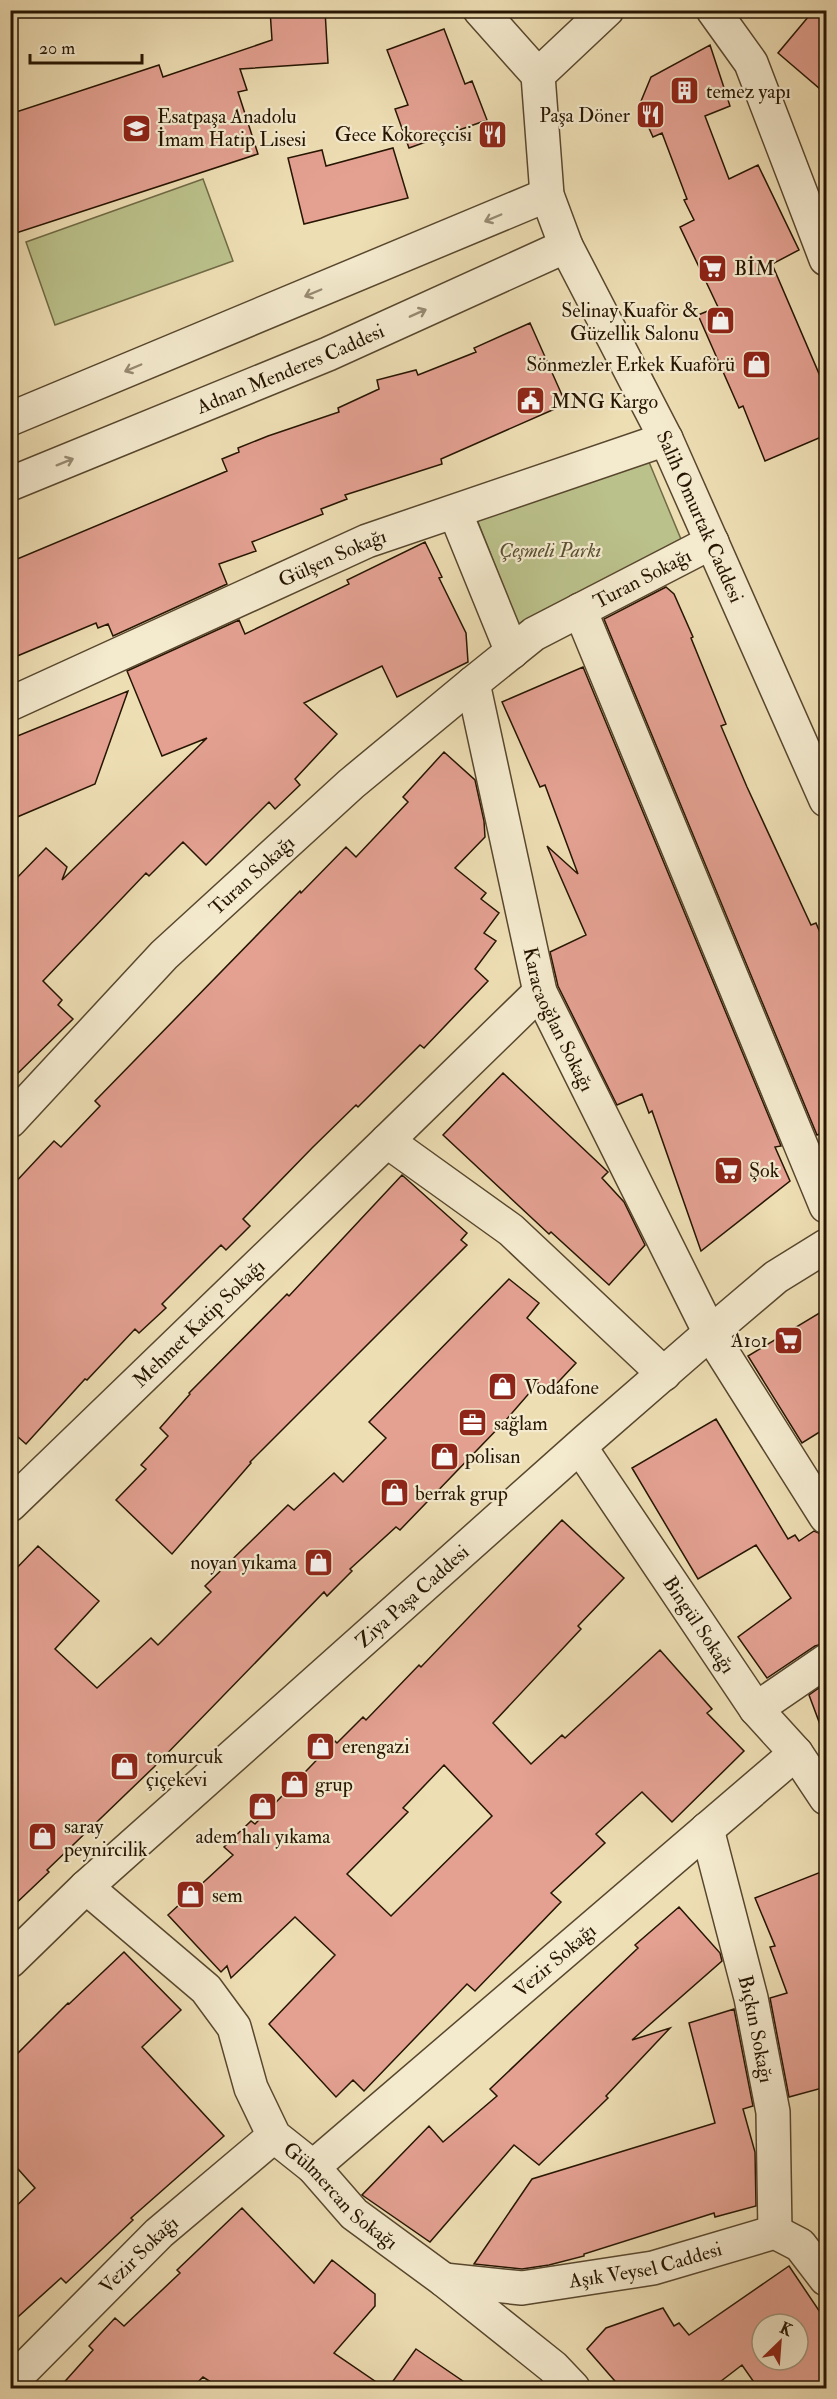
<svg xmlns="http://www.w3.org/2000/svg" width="837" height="2399" font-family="'IM FELL Double Pica',serif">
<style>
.green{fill:#bbc18b;stroke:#706b46;stroke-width:1.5}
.building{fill:#e4a192;stroke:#261502;stroke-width:1.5;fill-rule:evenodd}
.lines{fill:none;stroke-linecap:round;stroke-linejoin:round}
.minor-casing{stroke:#58472e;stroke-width:36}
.minor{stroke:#f4eace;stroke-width:33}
.oneway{stroke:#978a72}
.labels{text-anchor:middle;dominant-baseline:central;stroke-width:4.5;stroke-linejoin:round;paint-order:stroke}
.poi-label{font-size:20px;fill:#261502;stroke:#f4eace;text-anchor:start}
.street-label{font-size:20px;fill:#261502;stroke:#f4eace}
.park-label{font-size:20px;font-style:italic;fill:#5a5132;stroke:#f4eace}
</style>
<rect width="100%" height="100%" fill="#eedeb4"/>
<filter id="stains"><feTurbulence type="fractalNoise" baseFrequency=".00333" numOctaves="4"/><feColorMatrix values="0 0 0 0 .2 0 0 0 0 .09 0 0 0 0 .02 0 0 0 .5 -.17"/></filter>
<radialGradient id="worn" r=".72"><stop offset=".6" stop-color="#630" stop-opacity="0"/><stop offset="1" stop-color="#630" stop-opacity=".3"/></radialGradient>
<path class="green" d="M203,179L233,261L55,325L26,242Z
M649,462L683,544L521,631L476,517Z"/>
<path class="building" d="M270,10H325L328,63L240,69L247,90L238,92L258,154L10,235V114L159,65L163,77L272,40Z
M814,10H826V94L778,53Z
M444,29L465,84L472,81L487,120L409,148L395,109L408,105L387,50Z
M710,45L730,106L705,116L729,179L758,165L799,250L772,264L826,390V435L765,461L743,406L739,408L698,315L718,307L680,227L694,220L684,200L687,199L662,133L653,137L639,106L651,77Z
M393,148L408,198L304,224L288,158L322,150L326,166Z
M530,323L566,404L441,459L442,464L345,495L347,499L321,509L323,514L252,542L256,551L219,564L227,584L113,636L108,624L98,628L96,623L10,659V562L227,471L222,459L239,452L238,448L268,436L339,412L338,408L379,389L377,380L416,370L418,375L476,352L474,348Z
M425,542L442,577L439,578L466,633L468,662L397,697L382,666L304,703L337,734L295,779L300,785L275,809L269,802L206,865L183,842L149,876L146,873L43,981L62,1000L58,1005L73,1019L10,1081V885L46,848L67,867L62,880L207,738L162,756L127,671L239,620L245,634L349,584L347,580Z
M666,587L674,594L693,637L691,638L726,724L721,726L747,787L811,925L816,923L826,947V1132L817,1135L604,619Z
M583,667L781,1146L775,1147L790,1181L701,1251L652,1111L649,1113L642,1094L617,1105L558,986L550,952L586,935L547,846L578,874L545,785L540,787L502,702Z
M128,691L95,784L10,820V739Z
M444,752L475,780L484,821L485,837L455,868L486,893L481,899L499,913L484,933L496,941L475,969L488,981L424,1048L420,1045L358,1107L356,1105L312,1148L243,1219L250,1226L226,1250L221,1245L162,1304L166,1308L139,1333L135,1329L87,1380L85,1379L26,1444L10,1430V1188L54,1141L61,1147L100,1106L95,1101L300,891L301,893L346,847L356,857L408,802L403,797Z
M503,1073L608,1172L602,1178L624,1202L645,1245L609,1285L551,1232L549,1234L443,1135Z
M402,1175L467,1233L461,1240L467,1245L250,1462L251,1463L172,1554L116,1500L146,1469L141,1465L168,1436L160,1428L190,1394L189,1393L287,1294L289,1296Z
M509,1279L539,1303L527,1318L576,1363L548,1393L538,1383L506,1420L400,1530L396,1527L350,1569L352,1571L327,1596L324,1592L154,1767L47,1870L49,1872L10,1909V1575L38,1546L99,1601L55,1649L97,1688L151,1638L158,1645L211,1592L205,1586L288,1505L294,1510L334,1473L343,1482L386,1438L369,1422Z
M826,1309V1428L802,1443L748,1356Z
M716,1419L788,1539L795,1535L799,1541L814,1531L826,1536V1643L815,1646L767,1678L738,1637L791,1598L756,1545L698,1579L632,1468Z
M562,1520L624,1578L578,1626L581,1629L493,1723L531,1764L562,1735L565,1738L660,1650L712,1709L707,1713L744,1751L672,1822L642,1792L596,1834L605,1843L551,1893L561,1902L475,1991L467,1984L364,2091L353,2080L336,2097L269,2024L335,1955L295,1917L231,1978L227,1966L221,1972L168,1915L233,1855L224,1847L251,1821L255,1824L335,1741L337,1743L363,1717L366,1720L419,1665L421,1667ZM444,1765L492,1816L391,1916L347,1874L408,1812L403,1808Z
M826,1683V1735H824L809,1695Z
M826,1870V2087L789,2097L770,1998L787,1993L770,1947L775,1946L755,1898Z
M679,1907L720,1953L722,1961L632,2040L670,2028L606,2096L608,2098L539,2165L514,2145L430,2242L362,2195L429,2126L443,2142L497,2096L490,2089L638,1948L635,1945Z
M124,1952L181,2010L142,2047L224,2136L131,2218L133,2220L66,2283L61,2278L10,2324V2212L35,2188L10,2160V2061L68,2003L69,2004Z
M734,2009L753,2106L743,2109L755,2152L756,2206L715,2217L714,2213L584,2254V2256L549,2265L522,2269L474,2264L532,2179L715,2123L689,2023Z
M242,2208L314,2283L332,2260L375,2294V2306L334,2353L385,2388H220L203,2377L192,2388H59L93,2350L89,2346L115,2318L124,2326L180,2273L177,2270Z
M789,2266L826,2321V2388H758L742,2365L712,2388H621L587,2349L606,2328L663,2308L674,2326L679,2323L689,2335ZM762,2324H798V2360H762Z
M416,2349L473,2388H388Z"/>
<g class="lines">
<defs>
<g id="minor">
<path id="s1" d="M480,10L538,75L547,195L566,246L666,439L826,800"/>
<path d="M713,10L751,63L826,259"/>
<path d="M538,75L607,10"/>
<path d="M10,419L547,195"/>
<path id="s2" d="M10,484L328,354L566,246"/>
<path d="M455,512L512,652"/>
<path d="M580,610L826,1206"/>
<path id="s3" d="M473,683L540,992L710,1333L826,1517"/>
<path id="s4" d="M10,704L367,541L666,439"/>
<path id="s5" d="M10,1121L164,955L351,784L473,683L534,634L712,542"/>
<path d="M387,1141L540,992"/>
<path id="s6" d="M580,1447L756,1709L796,1753L826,1798"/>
<path id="s7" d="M10,1505L387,1141L511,1230L664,1374"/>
<path d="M756,1709L826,1661"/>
<path id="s8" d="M707,1829L751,1998L773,2112L775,2232"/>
<path id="s9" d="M86,1887L206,1989L234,2027L251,2088L274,2136L313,2167L354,2214L444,2280L553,2367L573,2388"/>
<path id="s10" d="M10,1961L86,1887L587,1440L710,1333L776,1277L826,1246"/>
<path id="s11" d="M313,2167L796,1753"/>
<path id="s12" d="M444,2280L522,2288L653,2268L775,2232L800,2245L826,2279"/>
<path id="s13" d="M10,2383L159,2233L274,2136"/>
</g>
</defs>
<use href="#minor" class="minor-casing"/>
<use href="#minor" class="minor"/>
</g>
<defs><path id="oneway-shaft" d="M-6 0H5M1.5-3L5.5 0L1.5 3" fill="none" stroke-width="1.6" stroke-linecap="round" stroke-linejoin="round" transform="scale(1.5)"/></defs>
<g class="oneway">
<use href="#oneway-shaft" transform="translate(493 218) rotate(157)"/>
<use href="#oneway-shaft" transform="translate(313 293) rotate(157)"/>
<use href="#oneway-shaft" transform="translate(418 313) rotate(-24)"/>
<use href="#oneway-shaft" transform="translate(133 368) rotate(157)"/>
<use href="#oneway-shaft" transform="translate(65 462) rotate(-22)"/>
</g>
<defs>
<symbol id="building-square" viewBox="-11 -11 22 22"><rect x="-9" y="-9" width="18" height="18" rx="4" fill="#8f2418" stroke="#f4eace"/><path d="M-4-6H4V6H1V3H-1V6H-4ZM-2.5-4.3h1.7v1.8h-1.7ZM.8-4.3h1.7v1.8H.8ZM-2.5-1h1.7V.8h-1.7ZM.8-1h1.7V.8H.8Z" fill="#fff"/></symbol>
<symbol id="restaurant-square" viewBox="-11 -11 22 22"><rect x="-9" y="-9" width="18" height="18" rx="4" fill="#8f2418" stroke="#f4eace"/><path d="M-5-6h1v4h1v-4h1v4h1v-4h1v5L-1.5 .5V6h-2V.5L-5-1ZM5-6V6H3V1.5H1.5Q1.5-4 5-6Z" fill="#fff"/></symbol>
<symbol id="school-square" viewBox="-11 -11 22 22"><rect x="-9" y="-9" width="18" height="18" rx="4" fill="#8f2418" stroke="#f4eace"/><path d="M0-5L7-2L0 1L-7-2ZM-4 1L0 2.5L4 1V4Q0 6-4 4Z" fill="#fff"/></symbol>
<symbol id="supermarket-square" viewBox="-11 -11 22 22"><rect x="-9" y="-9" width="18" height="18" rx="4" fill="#8f2418" stroke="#f4eace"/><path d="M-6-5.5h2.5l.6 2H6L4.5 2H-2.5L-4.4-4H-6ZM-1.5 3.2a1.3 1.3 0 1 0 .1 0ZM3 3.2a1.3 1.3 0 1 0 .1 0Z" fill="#fff"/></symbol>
<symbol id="shop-square" viewBox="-11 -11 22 22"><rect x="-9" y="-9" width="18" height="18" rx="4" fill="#8f2418" stroke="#f4eace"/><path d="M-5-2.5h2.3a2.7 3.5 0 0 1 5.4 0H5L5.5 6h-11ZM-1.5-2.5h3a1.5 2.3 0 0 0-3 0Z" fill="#fff"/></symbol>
<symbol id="civic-square" viewBox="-11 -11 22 22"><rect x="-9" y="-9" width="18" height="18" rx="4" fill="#8f2418" stroke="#f4eace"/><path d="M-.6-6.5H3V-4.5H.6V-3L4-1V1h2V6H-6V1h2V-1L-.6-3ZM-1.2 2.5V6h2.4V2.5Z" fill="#fff"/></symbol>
<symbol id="office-square" viewBox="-11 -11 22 22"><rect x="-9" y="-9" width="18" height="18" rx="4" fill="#8f2418" stroke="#f4eace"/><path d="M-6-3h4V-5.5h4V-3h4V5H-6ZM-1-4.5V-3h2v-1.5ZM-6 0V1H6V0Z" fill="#fff"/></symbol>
</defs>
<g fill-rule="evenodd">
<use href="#building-square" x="668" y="74" width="33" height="33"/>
<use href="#restaurant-square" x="634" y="98" width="33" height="33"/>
<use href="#school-square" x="120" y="112" width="33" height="33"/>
<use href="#restaurant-square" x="476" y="118" width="33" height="33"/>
<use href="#supermarket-square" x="696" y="252" width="33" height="33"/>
<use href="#shop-square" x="704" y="304" width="33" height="33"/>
<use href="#shop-square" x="740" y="348" width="33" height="33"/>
<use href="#civic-square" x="514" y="384" width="33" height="33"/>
<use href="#supermarket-square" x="712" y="1154" width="33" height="33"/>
<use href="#supermarket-square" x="772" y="1324" width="33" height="33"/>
<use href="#shop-square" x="486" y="1370" width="33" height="33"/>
<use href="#office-square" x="456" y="1406" width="33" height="33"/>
<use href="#shop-square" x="428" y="1440" width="33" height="33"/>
<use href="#shop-square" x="378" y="1476" width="33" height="33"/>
<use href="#shop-square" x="302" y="1546" width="33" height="33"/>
<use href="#shop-square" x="304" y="1730" width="33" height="33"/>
<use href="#shop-square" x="108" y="1750" width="33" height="33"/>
<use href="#shop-square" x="278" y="1768" width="33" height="33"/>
<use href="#shop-square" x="246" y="1790" width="33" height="33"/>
<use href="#shop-square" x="26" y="1820" width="33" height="33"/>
<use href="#shop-square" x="174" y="1878" width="33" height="33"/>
</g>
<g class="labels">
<g class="poi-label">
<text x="706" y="91">temez yapı</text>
<text x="630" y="115" text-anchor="end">Paşa Döner</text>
<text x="157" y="116">Esatpaşa Anadolu<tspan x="157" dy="23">İmam Hatip Lisesi</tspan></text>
<text x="472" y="134" text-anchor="end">Gece Kokoreçcisi</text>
<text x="734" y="268">BİM</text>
<text x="699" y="310" text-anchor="end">Selinay Kuaför &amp;<tspan x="699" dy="23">Güzellik Salonu</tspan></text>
<text x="735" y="364" text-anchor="end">Sönmezler Erkek Kuaförü</text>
<text x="551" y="401">MNG Kargo</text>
<text x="749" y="1170">Şok</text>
<text x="768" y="1340" text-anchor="end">A101</text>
<text x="524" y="1387">Vodafone</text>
<text x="494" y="1423">sağlam</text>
<text x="465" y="1456">polisan</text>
<text x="415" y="1493">berrak grup</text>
<text x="297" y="1562" text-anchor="end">noyan yıkama</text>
<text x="342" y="1746">erengazi</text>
<text x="146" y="1756">tomurcuk<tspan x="146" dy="23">çiçekevi</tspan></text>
<text x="315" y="1784">grup</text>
<text x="64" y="1826">saray<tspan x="64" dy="23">peynircilik</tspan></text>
<text x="263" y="1836" text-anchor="middle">adem halı yıkama</text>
<text x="212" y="1895">sem</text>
</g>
<g class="street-label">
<text stroke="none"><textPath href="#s2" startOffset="303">Adnan Menderes Caddesi</textPath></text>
<text stroke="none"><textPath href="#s1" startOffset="564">Salih Omurtak Caddesi</textPath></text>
<text stroke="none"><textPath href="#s4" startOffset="354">Gülşen Sokağı</textPath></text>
<text stroke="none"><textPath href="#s5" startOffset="838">Turan Sokağı</textPath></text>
<text stroke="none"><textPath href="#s5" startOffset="345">Turan Sokağı</textPath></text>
<text stroke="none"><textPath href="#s3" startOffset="348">Karacaoğlan Sokağı</textPath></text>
<text stroke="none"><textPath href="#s7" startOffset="262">Mehmet Katip Sokağı</textPath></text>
<text stroke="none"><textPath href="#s10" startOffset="543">Ziya Paşa Caddesi</textPath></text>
<text stroke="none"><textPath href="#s6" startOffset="214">Bingül Sokağı</textPath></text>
<text stroke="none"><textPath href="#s11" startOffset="318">Vezir Sokağı</textPath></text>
<text stroke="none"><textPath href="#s8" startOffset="206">Bıçkın Sokağı</textPath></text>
<text stroke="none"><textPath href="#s9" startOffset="411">Gülmercan Sokağı</textPath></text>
<text stroke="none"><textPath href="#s13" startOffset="182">Vezir Sokağı</textPath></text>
<text stroke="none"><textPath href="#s12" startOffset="204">Aşık Veysel Caddesi</textPath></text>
</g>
<g class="park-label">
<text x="550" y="550">Çeşmeli Parkı</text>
</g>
</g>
<rect width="837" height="2399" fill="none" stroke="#eedeb4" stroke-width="36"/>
<rect x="12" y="12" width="813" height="2375" fill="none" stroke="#261502" stroke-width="3"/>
<rect x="18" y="18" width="801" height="2363" fill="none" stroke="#261502" stroke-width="1.5"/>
<g transform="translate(780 2342) rotate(25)"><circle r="28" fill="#f4eace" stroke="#a2957c" stroke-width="1.5"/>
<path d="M0-4.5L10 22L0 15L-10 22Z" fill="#8f2418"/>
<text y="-9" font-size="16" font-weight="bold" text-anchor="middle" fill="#261502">K</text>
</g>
<path d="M30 54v9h112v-9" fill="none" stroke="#261502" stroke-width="3"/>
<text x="39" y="54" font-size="18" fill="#261502" stroke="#f4eace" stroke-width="4.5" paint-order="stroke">20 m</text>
<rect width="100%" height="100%" filter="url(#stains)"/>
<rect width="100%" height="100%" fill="url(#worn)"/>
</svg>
